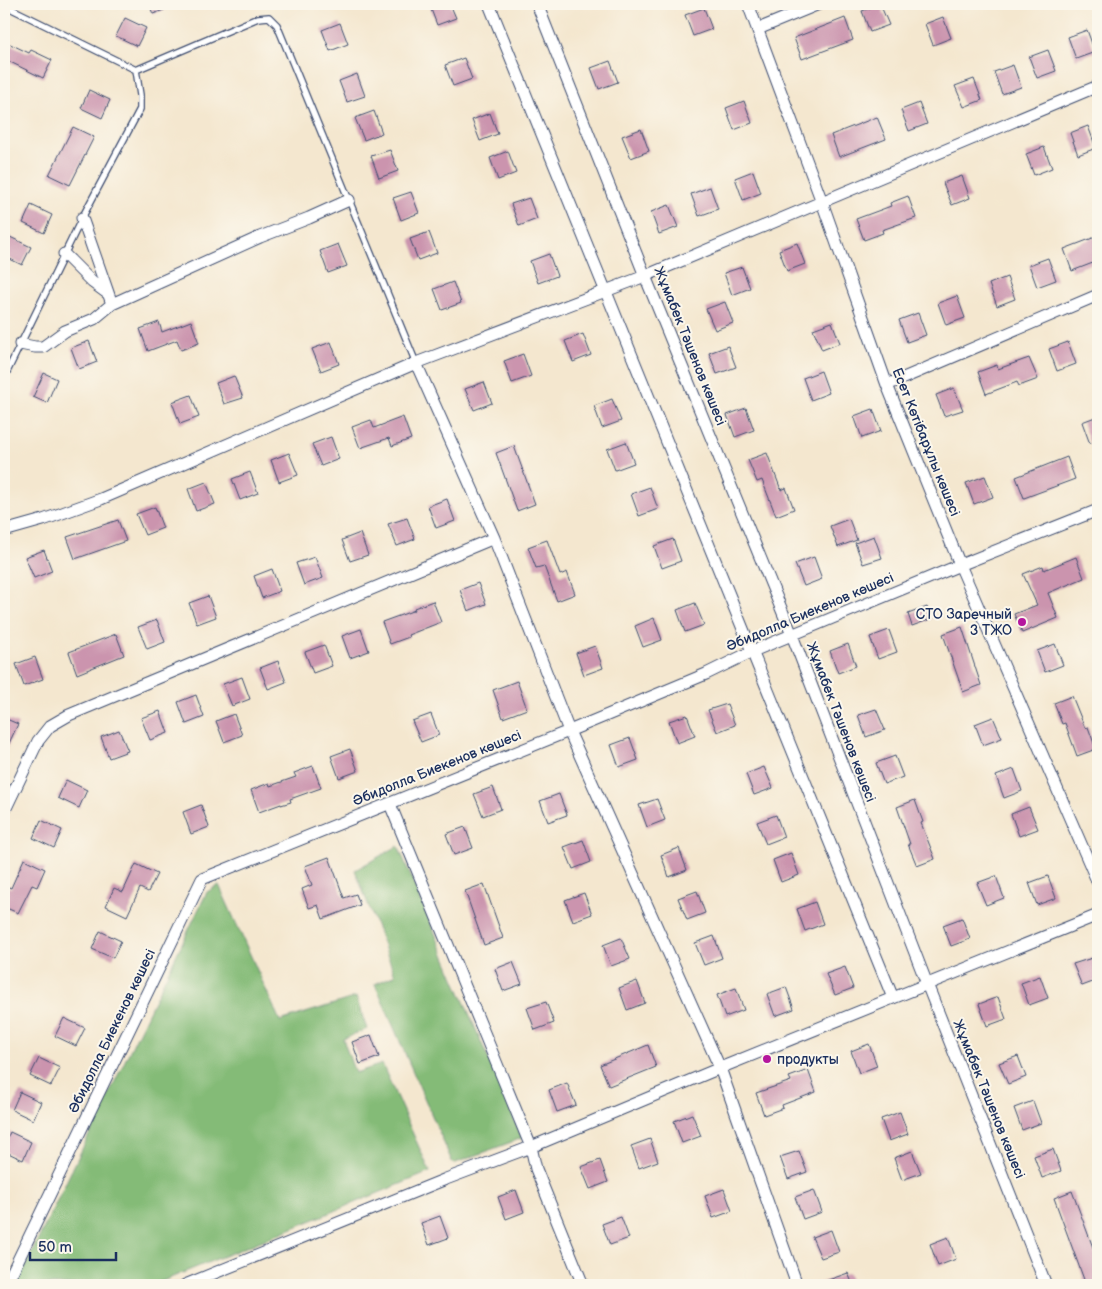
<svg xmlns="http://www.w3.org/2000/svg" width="1102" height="1289" font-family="'Balsamiq Sans',sans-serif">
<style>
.forest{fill:#84bb77;stroke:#50756a}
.building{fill:#cb94ae}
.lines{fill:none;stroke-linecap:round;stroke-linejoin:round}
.lane-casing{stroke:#3c4b6f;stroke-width:8}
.street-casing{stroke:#3c4b6f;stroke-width:13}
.lane{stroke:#fff;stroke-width:5.5}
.street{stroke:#fff;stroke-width:11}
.poi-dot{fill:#b5179e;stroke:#fbf7ec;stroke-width:2}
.labels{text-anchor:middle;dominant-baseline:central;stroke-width:4;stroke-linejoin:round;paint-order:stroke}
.street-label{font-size:14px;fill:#1b2f5e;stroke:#fbf7ec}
.poi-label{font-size:14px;fill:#1b2f5e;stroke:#fbf7ec;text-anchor:end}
</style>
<rect width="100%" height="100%" fill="#fbf7ec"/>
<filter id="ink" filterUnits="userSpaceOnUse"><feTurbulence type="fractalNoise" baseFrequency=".02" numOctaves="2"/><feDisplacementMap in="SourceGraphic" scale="10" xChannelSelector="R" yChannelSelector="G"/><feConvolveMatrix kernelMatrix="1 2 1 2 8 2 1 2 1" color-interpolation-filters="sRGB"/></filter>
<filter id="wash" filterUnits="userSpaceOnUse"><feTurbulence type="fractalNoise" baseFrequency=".0096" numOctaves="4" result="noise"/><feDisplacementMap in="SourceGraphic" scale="20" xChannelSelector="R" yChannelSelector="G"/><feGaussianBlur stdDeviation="1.12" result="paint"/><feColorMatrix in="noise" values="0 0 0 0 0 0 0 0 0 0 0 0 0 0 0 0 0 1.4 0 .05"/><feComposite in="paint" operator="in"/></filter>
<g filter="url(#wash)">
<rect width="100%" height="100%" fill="#f4e7cf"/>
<path class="forest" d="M398,846L522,1138L453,1164L375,984L395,975L355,870Z
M219,885L280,1021L356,997L367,1029L343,1039L355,1073L382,1064L430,1172L153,1285H19L18,1281L207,892Z"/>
<g id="blocks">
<path class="building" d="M149,4H177V5L153,14Z
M429,4H450L456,18L437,25Z
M880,4L889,25L870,32L862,11Z
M704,8L712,29L693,36L685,15Z
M943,17L951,38L933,45L925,24Z
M125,18L146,28L137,46L116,36Z
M845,18L853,40L802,59L794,38Z
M340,23L348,44L330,51L322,30Z
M1087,30L1095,52L1076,59L1068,37Z
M4,41L29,53L31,50L52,60L43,78L4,59Z
M1048,50L1056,71L1037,78L1029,57Z
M464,58L472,79L453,86L445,65Z
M610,61L618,82L599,89L591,68Z
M1013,65L1021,87L1002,94L994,72Z
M357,74L365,96L347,102L339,81Z
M974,79L982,100L964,107L955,86Z
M89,90L110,100L102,118L81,108Z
M744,101L752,123L734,130L726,108Z
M919,103L927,124L909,131L901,110Z
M374,111L382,133L364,140L355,118Z
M490,113L498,134L480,141L472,120Z
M877,117L886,139L839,157L831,135Z
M1088,126L1096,148L1078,155L1070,133Z
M73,127L94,137L70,185L49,175Z
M641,129L649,151L631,158L622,136Z
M1044,147L1052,168L1034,175L1026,154Z
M390,150L398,171L379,178L371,156Z
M508,151L516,173L498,180L490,158Z
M753,171L761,193L743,200L735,178Z
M962,176L970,198L952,205L943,183Z
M710,187L718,209L699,216L691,194Z
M411,192L419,213L401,220L393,198Z
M908,196L916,218L882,230L883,233L864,240L856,219L891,206L890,203Z
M529,198L537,219L519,226L511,204Z
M31,205L52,215L44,233L23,223Z
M669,205L678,227L659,234L651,212Z
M429,232L437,253L418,260L410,239Z
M1098,236V261L1072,271L1064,249Z
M10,237L31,247L22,265L4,256V250Z
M797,243L805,264L787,271L779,250Z
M338,244L347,266L328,273L320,251Z
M549,254L557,276L538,283L530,261Z
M1048,258L1056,280L1037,287L1029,265Z
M742,267L750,288L732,295L724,273Z
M1007,277L1015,299L997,306L989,284Z
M453,282L461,303L442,310L434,289Z
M957,296L965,318L946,325L938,303Z
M725,302L733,323L715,330L706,309Z
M918,313L926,335L907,342L899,320Z
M191,321L199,343L181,350L177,340L148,351L140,329L159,322L162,332Z
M832,322L840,343L822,350L813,329Z
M583,334L591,355L573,362L565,341Z
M89,341L97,362L79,369L71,348Z
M331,342L339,364L321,371L312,349Z
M1068,342L1076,364L1057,371L1049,349Z
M728,346L736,367L717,374L709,353Z
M523,354L531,376L512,383L504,361Z
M1029,358L1038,379L1019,386L1017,382L986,394L978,372L997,365L998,369Z
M821,371L829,393L811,400L803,378Z
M44,373L57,379L47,403L33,397Z
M234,376L243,398L224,404L216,383Z
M484,382L492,403L474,410L465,389Z
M954,388L963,410L944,416L936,395Z
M191,395L199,417L180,424L172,402Z
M612,399L621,421L602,428L594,406Z
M746,408L754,430L735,437L727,415Z
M873,409L881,431L862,438L854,416Z
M1098,416V441L1090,444L1082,422Z
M403,417L411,439L392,446L389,438L360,448L352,427L371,420L374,428Z
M331,437L339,459L321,466L312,444Z
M626,442L634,463L615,470L607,449Z
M514,446L535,504L517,511L496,453Z
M289,453L298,475L279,482L271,460Z
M767,453L781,490L786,488L794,509L776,516L762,480L757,482L748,460Z
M1067,457L1075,479L1024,498L1016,477Z
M250,472L258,493L240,500L232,479Z
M985,476L993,497L974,504L966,483Z
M206,482L215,504L196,511L188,489Z
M650,487L658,509L639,516L631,494Z
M447,499L455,521L436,528L428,506Z
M155,507L163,528L145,535L136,514Z
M407,518L415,539L397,546L388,524Z
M849,519L857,540L838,547L830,526Z
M118,520L126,541L75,559L67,537Z
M360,533L368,555L350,561L342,540Z
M874,536L882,558L863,564L855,543Z
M673,539L681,561L662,568L654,546Z
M547,540L560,575L567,572L575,594L557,601L544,566L536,568L528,547Z
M44,550L52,571L34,578L25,557Z
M315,557L323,578L304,585L296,563Z
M814,557L822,579L804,586L795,564Z
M1076,557L1084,578L1048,593L1058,618L1022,633L1014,614L1037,605L1023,574L1043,566L1044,570Z
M272,569L280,591L262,598L254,576Z
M478,583L486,604L468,611L460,590Z
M208,596L216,617L197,624L189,603Z
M433,601L441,622L408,635L409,637L390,644L382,622L415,610L414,608Z
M695,603L704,625L685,632L677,610Z
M927,607L931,619L912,626L908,614Z
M654,618L662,640L643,647L635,626Z
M157,620L165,642L147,649L138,627Z
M962,627L981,685L963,692L943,634Z
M361,629L369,651L350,658L342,636Z
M889,630L897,652L878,659L870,637Z
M116,634L124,655L77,674L69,652Z
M848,644L856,666L838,673L830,651Z
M1055,644L1063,665L1045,672L1037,651Z
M324,645L332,666L313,673L305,652Z
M595,646L603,668L584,675L576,653Z
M35,657L43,679L24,686L16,664Z
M278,661L286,682L268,689L260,668Z
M242,677L250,699L232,706L223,684Z
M517,681L527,709L503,718L493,690Z
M196,695L204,717L186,724L178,702Z
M1072,696L1085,728L1088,727L1096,749L1077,756L1065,723L1062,724L1054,703Z
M727,704L735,725L717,732L708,710Z
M876,709L885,730L866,737L858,715Z
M160,711L168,733L150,740L141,718Z
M234,714L242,735L224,742L216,721Z
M431,714L439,735L421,742L412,721Z
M687,715L695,736L677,743L669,721Z
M993,717L1002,738L983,745L975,724Z
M4,718L18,724L4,754Z
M119,730L128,751L109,758L101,737Z
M630,738L638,760L619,767L611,745Z
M350,749L358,771L339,778L331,756Z
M895,756L903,777L884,784L876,763Z
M313,766L321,788L290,799L291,802L281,805V804L259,812L251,790L269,783L270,786L296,777L294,773Z
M764,767L773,788L754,795L746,774Z
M1014,769L1022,791L1004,798L996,776Z
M66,780L87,790L79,808L58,798Z
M493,787L501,809L483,816L474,794Z
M559,794L567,815L548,822L540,801Z
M657,799L665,820L647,827L639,805Z
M915,800L923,822L921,823L935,859L917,866L908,844H910L897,807Z
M201,805L209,827L191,834L183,812Z
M1029,807L1038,829L1019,836L1011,814Z
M776,815L784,837L766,844L757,822Z
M41,820L62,830L54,848L33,838Z
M465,827L473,848L454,855L446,834Z
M583,840L591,862L573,869L564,847Z
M679,848L687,870L669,877L661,855Z
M791,853L799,875L781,882L773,860Z
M329,857L344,898L356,894L360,905L323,919L318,905L309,908L302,889L312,885L305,866Z
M24,859L45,869L37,887L32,885L18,913L4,907V885L11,888Z
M136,864L157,874L148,892L140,888L127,916L106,906L114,888L123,892Z
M996,876L1004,898L986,905L977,883Z
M1048,876L1056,898L1037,905L1029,883Z
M484,884L503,938L484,945L465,891Z
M697,891L705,913L687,920L678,898Z
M584,893L592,914L573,921L565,900Z
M815,902L823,924L805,931L797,909Z
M962,918L970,939L951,946L943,925Z
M100,931L121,941L113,958L92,949Z
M714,936L722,958L704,965L695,943Z
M621,938L630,959L611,966L603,945Z
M1092,958L1098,974V980L1082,986L1073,964Z
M513,962L522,984L503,991L495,969Z
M845,967L853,988L835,995L826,974Z
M1040,976L1048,998L1029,1005L1021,983Z
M637,981L645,1003L627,1010L619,988Z
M786,987L794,1009L775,1016L767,994Z
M736,988L744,1010L725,1017L717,995Z
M998,997L1006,1019L987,1026L979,1004Z
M546,1002L554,1023L535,1030L527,1008Z
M64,1018L85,1028L76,1046L55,1036Z
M371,1035L379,1057L360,1064L352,1042Z
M869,1044L877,1066L859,1073L851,1051Z
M648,1045L656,1067L609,1086L600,1065Z
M1018,1056L1026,1077L1008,1084L999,1063Z
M39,1058L60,1068L51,1086L30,1076Z
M808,1070L816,1092L782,1105L783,1108L764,1115L756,1093L791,1081L789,1077Z
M567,1083L576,1105L557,1112L549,1090Z
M20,1092L41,1102L33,1120L12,1110Z
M1033,1101L1041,1123L1022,1130L1014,1108Z
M900,1112L908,1134L889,1141L881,1119Z
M692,1114L701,1136L682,1143L674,1121Z
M10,1132L31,1142L23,1160L4,1151V1146Z
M650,1139L658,1161L639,1168L631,1146Z
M1053,1149L1061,1171L1042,1178L1034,1156Z
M799,1151L807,1172L788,1179L780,1157Z
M912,1151L921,1173L902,1180L894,1158Z
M600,1160L608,1182L590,1189L581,1167Z
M724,1189L732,1211L713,1218L705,1196Z
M516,1190L524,1212L506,1219L498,1197Z
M814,1190L822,1212L803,1219L795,1197Z
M1072,1191L1098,1261V1281L1088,1285H1086L1054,1198Z
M440,1216L448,1238L429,1245L421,1223Z
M621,1217L629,1238L610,1245L602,1224Z
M831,1230L839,1252L821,1258L812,1237Z
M948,1237L956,1259L938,1266L930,1244Z
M848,1273L853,1285H817V1284Z"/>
</g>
</g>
<g filter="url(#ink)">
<use href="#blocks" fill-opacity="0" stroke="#3c4b6f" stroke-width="1"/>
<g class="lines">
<defs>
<path id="lane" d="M4,7L12,9L136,70L258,18L269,17L277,25L416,363
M4,378L82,218L140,109V95L136,70"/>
<path id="street" d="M489,4L893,998
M537,4L645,276L792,635L927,984L1046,1285
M748,4L822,202L887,385L960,565L1098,883
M758,29L819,4
M82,218L112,304
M64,254L92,282L107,293
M20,344L35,347H43L65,331L94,319L112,304L260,237L309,218L349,200
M416,363L494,538L569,731L720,1068L797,1285
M887,385L1098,295
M4,531L43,520L101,499L416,363L645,276L1098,86
M390,804L531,1147L536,1169L583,1285
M4,812L38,741L50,726L69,715L494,538
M6,1285L202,879L569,731L706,674L753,651L960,565L1098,510
M185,1285L446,1179L531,1147L720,1068L1098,915"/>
</defs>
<use href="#lane" class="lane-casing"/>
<use href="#street" class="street-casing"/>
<use href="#lane" class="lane"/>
<use href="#street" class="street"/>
</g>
</g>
<g class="poi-dot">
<circle cx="1022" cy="622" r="5"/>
<circle cx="767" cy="1059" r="5"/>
</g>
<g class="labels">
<g class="street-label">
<text transform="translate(690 346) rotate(68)">Жұмабек Тәшенов көшесі</text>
<text transform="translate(926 442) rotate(68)">Есет Көтібарұлы көшесі</text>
<text transform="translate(810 612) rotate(-23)">Әбидолла Биекенов көшесі</text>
<text transform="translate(841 722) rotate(69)">Жұмабек Тәшенов көшесі</text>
<text transform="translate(437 768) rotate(-22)">Әбидолла Биекенов көшесі</text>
<text transform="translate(112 1031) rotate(-64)">Әбидолла Биекенов көшесі</text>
<text transform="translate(989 1099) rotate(68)">Жұмабек Тәшенов көшесі</text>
</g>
<g class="poi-label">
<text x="1012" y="614">СТО Заречный<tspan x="1012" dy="16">3 ТЖО</tspan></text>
<text x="777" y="1059" text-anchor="start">продукты</text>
</g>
</g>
<rect width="1102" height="1289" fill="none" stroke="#fbf7ec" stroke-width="20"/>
<path d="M30 1252v8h86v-8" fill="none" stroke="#1b2f5e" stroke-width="2.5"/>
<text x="38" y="1252" font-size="15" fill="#1b2f5e" stroke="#fbf7ec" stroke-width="4" paint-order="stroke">50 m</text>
</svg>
